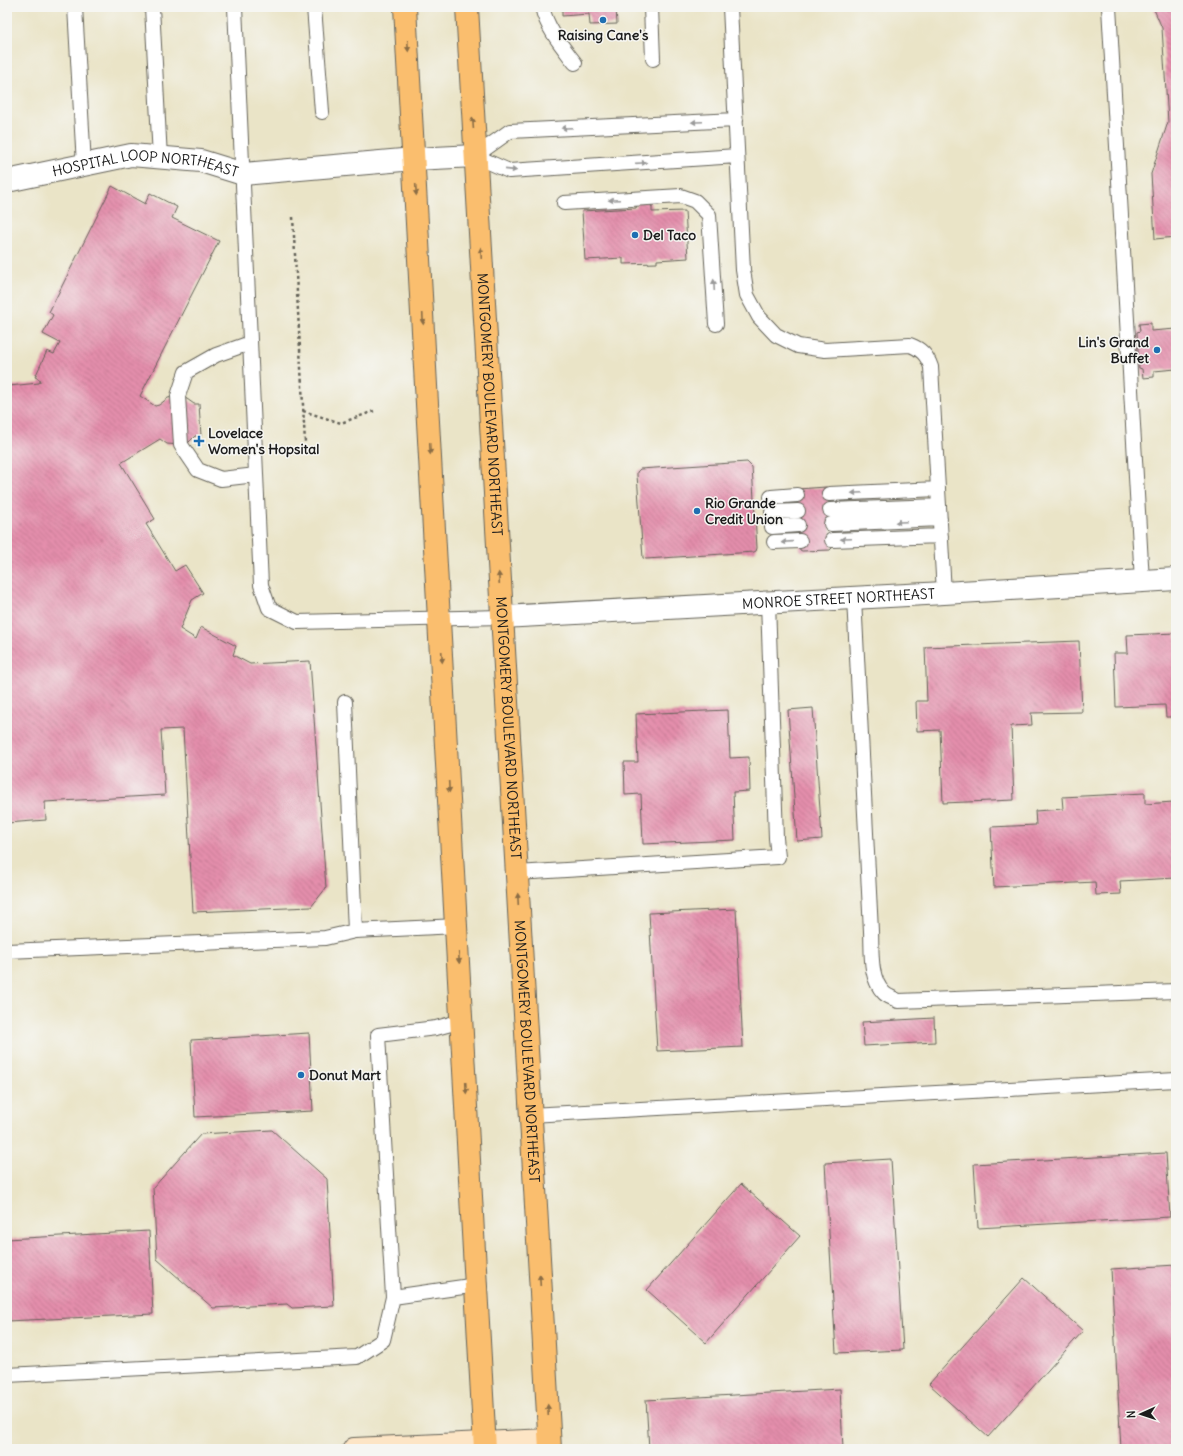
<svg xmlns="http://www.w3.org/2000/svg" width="1183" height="1456" font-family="Delius,sans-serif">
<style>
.building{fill:url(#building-back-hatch)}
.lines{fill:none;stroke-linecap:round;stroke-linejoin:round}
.service-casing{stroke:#646258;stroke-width:16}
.minor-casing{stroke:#646258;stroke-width:24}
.secondary-casing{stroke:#646258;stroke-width:24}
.primary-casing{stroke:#646258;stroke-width:24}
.path{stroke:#646258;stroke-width:2.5;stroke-dasharray:3 3;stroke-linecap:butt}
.service{stroke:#fff;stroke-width:14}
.minor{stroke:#fff;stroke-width:22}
.secondary{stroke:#fde5c5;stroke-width:22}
.primary{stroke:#fabe6e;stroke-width:22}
.oneway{fill:#8b6d45}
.oneway2{fill:#999}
.poi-dot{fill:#1f6fb2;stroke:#f6f6f2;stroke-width:1.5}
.labels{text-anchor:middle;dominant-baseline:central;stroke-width:3;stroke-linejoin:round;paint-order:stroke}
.poi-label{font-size:14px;font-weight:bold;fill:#1c1c1c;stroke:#f6f6f2;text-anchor:start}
.street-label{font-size:14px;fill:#1c1c1c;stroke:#f6f6f2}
</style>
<defs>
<pattern id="building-back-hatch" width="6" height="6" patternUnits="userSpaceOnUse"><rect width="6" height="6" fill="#e48eac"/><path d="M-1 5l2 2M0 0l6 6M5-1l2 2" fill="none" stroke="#b8738b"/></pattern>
</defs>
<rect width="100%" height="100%" fill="#f6f6f2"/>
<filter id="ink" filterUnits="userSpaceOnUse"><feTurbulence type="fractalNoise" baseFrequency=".025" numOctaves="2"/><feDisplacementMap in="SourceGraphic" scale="8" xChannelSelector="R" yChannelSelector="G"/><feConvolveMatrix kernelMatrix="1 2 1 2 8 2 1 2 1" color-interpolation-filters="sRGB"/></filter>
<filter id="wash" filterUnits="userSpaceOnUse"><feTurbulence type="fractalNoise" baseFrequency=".012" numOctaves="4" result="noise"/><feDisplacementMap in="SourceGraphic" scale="16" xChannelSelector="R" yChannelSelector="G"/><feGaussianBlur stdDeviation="0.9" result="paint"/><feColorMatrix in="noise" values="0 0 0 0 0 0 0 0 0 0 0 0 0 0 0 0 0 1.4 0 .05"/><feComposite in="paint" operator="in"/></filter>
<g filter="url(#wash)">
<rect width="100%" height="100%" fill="#eae4c7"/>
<g id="blocks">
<path class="building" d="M562,7H616L617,24L590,25L589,14L562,16Z
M1153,7H1176V237L1155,239L1151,174L1168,122L1162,28Z
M112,186L145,204L150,193L177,207L172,218L219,241L140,396L155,406L159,405L168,398L178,396L187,399L194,404H199L201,436H195L189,442L181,445L167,444L160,439L121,463L155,519L146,524L175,571L185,565L203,593L192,600L180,629L196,639L201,627L236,646L233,655L250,664L310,661L326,888L311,907L193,912L183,729L161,730L165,795L45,802L46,820L7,823V411H11L9,386L39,383L41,380L35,377L47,351L54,354L60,343L43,334L53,315L49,312Z
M649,201L652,207V212L685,211L688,258L657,260V263L623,264V258L585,260L582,211L636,208L638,202Z
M1151,323V331L1176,329V369L1154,371V377L1143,378L1142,369L1139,368L1137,332L1140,331L1139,324Z
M747,462L752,467L757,548L756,551L754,552L646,559L643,558L637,475V472L640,469Z
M826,487L828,488L832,548L830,550L802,551L800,550L798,525L797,495L798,489Z
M1176,633V717H1166L1165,705L1116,707L1114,653H1128L1127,635Z
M1079,641L1082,712L1031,713L1032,725L1011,726L1014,800L943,803L940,730L917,731L916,701H927L925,647Z
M813,708L822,839L797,841L788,710Z
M728,710L730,758L749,757L750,791L733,792L735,840L643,844L641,794L625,795L624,762H638L636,714Z
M1145,793V804L1173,802L1174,816H1176V878L1120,881L1121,894L1096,895L1095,882L994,887L991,827L1036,825L1035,811L1063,809L1062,797Z
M736,909L743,1047L657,1051L649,913Z
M934,1018L935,1042L864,1046L862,1022Z
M309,1033L313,1111L195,1117L191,1040Z
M272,1130L327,1179L334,1306L292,1308L287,1304L213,1308L157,1259L153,1188L201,1134Z
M1166,1153L1170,1217L978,1228L974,1164Z
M891,1159L903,1350L836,1353L825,1163Z
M741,1184L800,1236L706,1343L647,1290Z
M149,1231L153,1314L7,1321V1239Z
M1176,1265V1449H1121L1111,1269Z
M1024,1278L1083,1331L988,1437L929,1384Z
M840,1389L843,1449H649L646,1400Z"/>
</g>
</g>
<g filter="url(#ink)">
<use href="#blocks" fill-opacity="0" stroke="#646258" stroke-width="1"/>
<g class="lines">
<defs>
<path id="service" d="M75,7L84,165
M152,7L160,158
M235,7L261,585L269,608L297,622L501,617
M314,7L322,112
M542,7C547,29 562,46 575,63
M651,7L653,59
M730,7L743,270L747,295L759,317L776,335L798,346L825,350L910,345C921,349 927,355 931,367L944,593
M1109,7L1142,581
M736,120L510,131L475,156L509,171L737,156
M564,203L681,196L695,201L709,215L716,324
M250,343L216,355L186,372L178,396L181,445L198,470L221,479L256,475
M829,494L938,489
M771,497L797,495
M830,510L939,506
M772,512L798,511
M831,524L940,519
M772,527L798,525
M832,540L941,536
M774,542L800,541
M854,598L871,931C872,951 869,978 884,993C888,997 894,998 898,1001L1176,991
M345,702L355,931L457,926
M517,873L778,857L776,838L768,602
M7,951L325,938L355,931
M530,1115L1176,1080
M393,1297L477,1285
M7,1375L357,1357L383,1340L393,1297L378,1035L436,1028L462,1021"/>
<g id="minor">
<path id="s1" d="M7,181L131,155L201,161L243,174L414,159L475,156"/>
<path id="s2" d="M501,617L944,593L1176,579"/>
</g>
<path id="secondary" d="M354,1449L549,1440"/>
<g id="primary">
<path d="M405,7L485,1449"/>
<path id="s3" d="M467,7L550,1449"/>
</g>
</defs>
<use href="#service" class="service-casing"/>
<use href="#minor" class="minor-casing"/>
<use href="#secondary" class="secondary-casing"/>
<use href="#primary" class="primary-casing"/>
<path class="path" d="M293,217L305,443
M303,411L341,423L374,411"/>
<use href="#service" class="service"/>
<use href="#minor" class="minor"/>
<use href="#secondary" class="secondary"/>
<use href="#primary" class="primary"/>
</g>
<defs><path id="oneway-solid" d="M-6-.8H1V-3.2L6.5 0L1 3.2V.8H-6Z"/></defs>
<g class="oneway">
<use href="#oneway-solid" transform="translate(408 46) rotate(87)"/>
<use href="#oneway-solid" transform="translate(473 123) rotate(-94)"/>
<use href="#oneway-solid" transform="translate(416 190) rotate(87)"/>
<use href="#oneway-solid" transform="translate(481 253) rotate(-93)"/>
<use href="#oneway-solid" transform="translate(423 319) rotate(87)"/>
<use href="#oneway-solid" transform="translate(430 449) rotate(87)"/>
<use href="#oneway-solid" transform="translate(499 578) rotate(-93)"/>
<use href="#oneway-solid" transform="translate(442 657) rotate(87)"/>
<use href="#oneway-solid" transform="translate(449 787) rotate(87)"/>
<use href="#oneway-solid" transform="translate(518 899) rotate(-93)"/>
<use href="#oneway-solid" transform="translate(459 958) rotate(87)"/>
<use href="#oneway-solid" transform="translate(466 1088) rotate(87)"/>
<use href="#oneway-solid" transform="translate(540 1280) rotate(-93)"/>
<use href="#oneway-solid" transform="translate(548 1410) rotate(-93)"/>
</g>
<g class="oneway2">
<use href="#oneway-solid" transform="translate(697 122) rotate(177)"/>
<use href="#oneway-solid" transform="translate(567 128) rotate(177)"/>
<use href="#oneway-solid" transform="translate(641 163) rotate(-4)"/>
<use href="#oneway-solid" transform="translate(511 170) rotate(6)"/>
<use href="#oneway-solid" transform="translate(614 200) rotate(177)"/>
<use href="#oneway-solid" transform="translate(714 285) rotate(-93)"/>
<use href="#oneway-solid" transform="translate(857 493) rotate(177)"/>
<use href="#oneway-solid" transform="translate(901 522) rotate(177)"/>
<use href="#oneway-solid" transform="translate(846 539) rotate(178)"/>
<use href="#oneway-solid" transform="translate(787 542) rotate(176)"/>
</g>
</g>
<g class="poi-dot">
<circle cx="603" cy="20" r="4"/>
<circle cx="635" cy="235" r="4"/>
<circle cx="1157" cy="350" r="4"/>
<path d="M197 435h4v4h4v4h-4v4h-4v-4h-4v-4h4z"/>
<circle cx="697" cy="511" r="4"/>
<circle cx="301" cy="1075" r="4"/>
</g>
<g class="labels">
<g class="poi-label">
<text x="603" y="35" text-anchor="middle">Raising Cane's</text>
<text x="643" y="235">Del Taco</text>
<text x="1149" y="342" text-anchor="end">Lin's Grand<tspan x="1149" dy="16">Buffet</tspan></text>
<text x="208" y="433">Lovelace<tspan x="208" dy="16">Women's Hopsital</tspan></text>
<text x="705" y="503">Rio Grande<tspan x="705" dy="16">Credit Union</tspan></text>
<text x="309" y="1075">Donut Mart</text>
</g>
<g class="street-label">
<text stroke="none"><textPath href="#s1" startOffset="141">HOSPITAL LOOP NORTHEAST</textPath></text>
<text stroke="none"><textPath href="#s3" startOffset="398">MONTGOMERY BOULEVARD NORTHEAST</textPath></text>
<text stroke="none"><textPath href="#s2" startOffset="338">MONROE STREET NORTHEAST</textPath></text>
<text stroke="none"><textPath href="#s3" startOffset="722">MONTGOMERY BOULEVARD NORTHEAST</textPath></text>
<text stroke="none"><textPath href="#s3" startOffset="1046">MONTGOMERY BOULEVARD NORTHEAST</textPath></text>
</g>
</g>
<rect width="1183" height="1456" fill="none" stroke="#f6f6f2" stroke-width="24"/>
<g transform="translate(1141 1414) rotate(267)" stroke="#f6f6f2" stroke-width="3" paint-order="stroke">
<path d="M0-3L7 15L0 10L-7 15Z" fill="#1c1c1c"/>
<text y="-6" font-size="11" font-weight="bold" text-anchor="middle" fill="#1c1c1c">N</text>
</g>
</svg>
